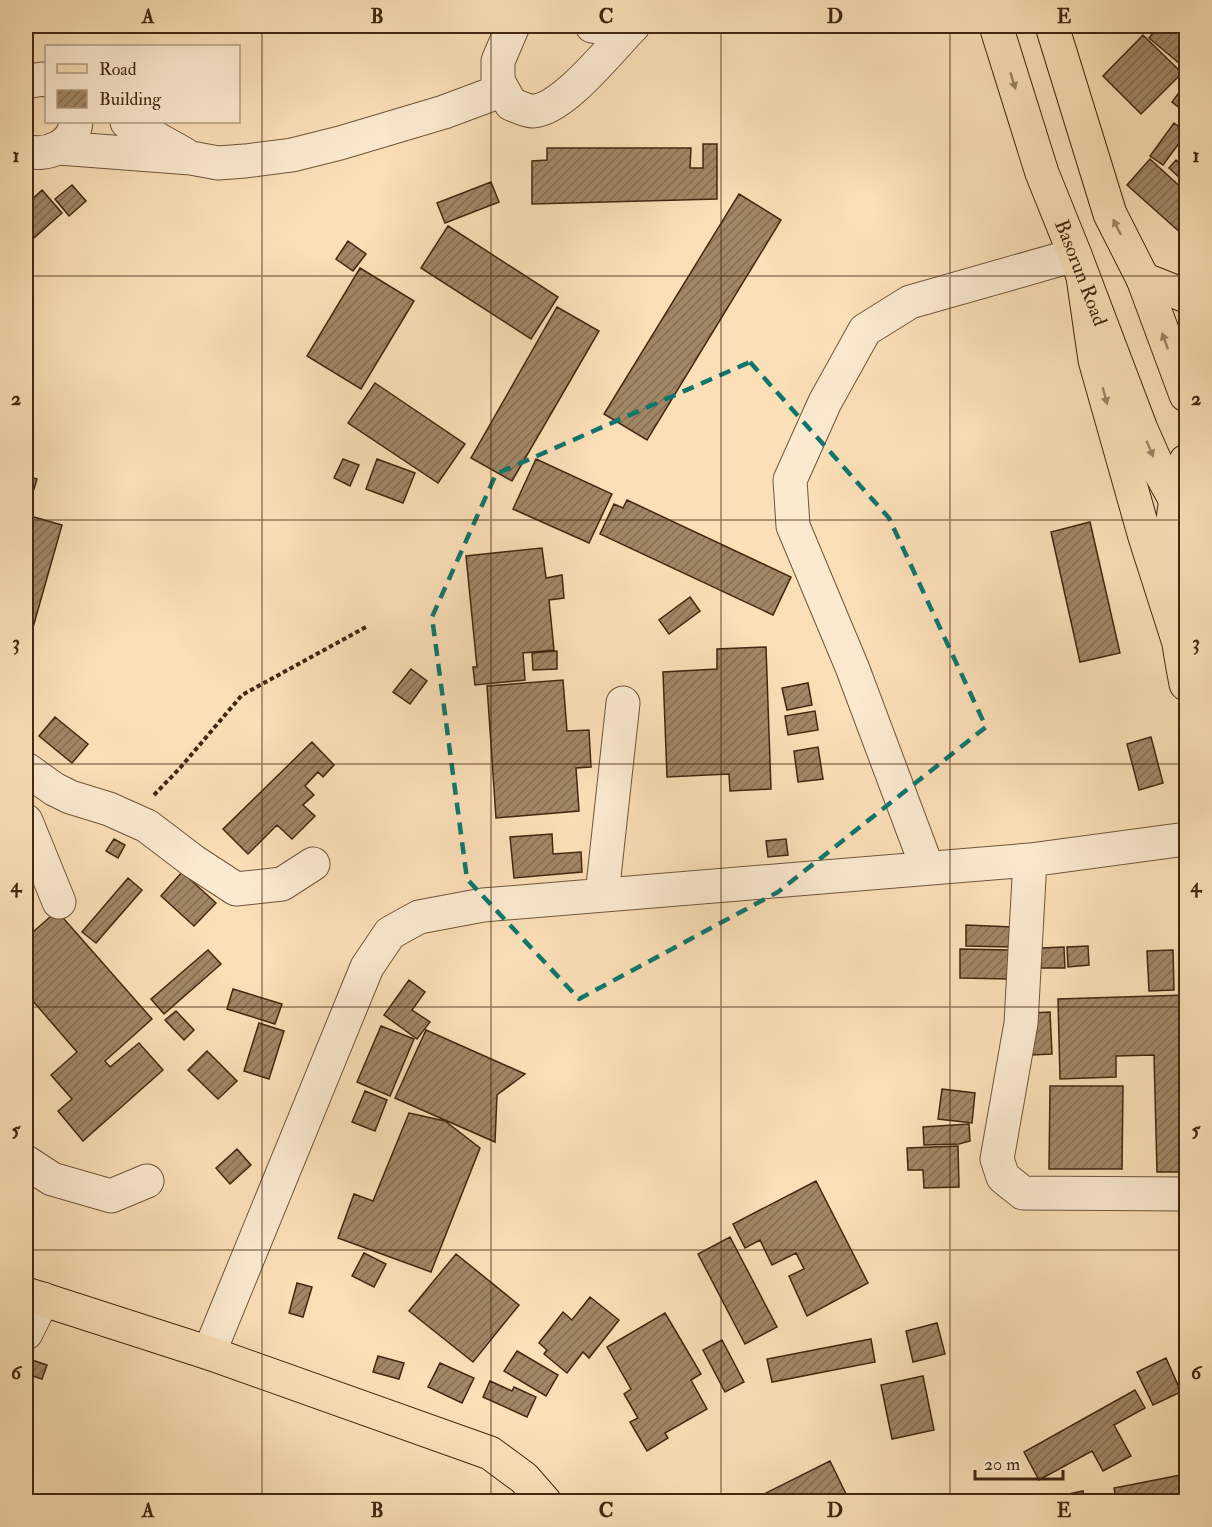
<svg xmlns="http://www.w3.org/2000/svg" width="1212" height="1527" font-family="'IM FELL Double Pica',serif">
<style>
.building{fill:url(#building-hatch);stroke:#42270f;stroke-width:1.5}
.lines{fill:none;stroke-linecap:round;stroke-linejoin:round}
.minor-casing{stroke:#705539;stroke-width:35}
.major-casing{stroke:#42270f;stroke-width:35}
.highway-casing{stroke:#42270f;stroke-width:35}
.path{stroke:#42270f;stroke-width:4;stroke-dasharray:4.5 3;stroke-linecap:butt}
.minor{stroke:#fcead0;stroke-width:33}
.major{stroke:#fbdfb7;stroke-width:33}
.highway{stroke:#fbdfb7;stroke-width:33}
.oneway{fill:#9e8363}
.marked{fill:none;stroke:#0f766e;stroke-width:4.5;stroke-dasharray:12 8;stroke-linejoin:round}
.grid{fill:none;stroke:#42270f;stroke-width:1.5;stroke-opacity:0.55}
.labels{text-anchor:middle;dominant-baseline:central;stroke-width:4.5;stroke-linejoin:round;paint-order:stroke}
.street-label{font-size:20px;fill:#42270f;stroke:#fcead0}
.neatline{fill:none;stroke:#42270f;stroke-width:2}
.grid-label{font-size:20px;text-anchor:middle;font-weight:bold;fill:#42270f}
</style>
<defs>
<pattern id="building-hatch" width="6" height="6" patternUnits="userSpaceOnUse" patternTransform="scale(1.5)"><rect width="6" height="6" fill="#a28766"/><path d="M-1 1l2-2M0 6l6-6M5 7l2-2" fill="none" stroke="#866e52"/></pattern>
</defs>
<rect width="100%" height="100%" fill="#fbdfb7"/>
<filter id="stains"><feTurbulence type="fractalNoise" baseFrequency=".00333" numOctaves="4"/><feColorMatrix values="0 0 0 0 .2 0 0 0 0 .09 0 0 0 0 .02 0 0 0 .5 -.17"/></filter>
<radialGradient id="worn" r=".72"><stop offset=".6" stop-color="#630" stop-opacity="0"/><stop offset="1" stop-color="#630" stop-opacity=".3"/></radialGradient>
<path class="building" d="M1159,26H1183L1185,27L1186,26V69L1149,38Z
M1143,35L1182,73L1141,114L1103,76Z
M1186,83V113L1172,102Z
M1174,123L1186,132V134L1163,165L1150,156Z
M703,144H717V199L532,204V161L547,160V148H691L690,168H703Z
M1150,159L1186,192V231L1183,235L1127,185Z
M1176,160L1186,169L1180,178L1169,168Z
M491,182L499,202L445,223L437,203Z
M72,185L86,201L69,216L55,199Z
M42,190L62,213L26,245V205Z
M739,194L781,220L647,440L604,414Z
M448,226L558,297L531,339L421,268Z
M348,241L366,254L353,271L336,259Z
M360,268L414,301L361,389L307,356Z
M557,307L599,331L512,481L471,458Z
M375,383L465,444L438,483L348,423Z
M343,459L359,465L350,486L334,478Z
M377,459L415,473L403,503L366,489Z
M536,459L612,494L589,543L513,509Z
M26,476L37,479L27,512L26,511Z
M627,500L791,577L773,615L600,534L614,504L623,508Z
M27,515L62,525L26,652V522Z
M1090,522L1120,653L1080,662L1051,532Z
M542,548L546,578L562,575L564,598L549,600L554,650L523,653L525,680L475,685L473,667H477L466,556Z
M690,597L700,611L669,634L659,620Z
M766,647L771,789L730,791L729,774L667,777L663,672L717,669V649Z
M557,651V669L533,670L532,653Z
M411,669L427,681L410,704L393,692Z
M563,680L567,731L589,730L591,767L576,768L579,811L496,818L487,686Z
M808,683L812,705L787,710L782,688Z
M815,711L818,730L788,735L785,716Z
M55,717L88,744L72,763L39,736Z
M1151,737L1163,783L1139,790L1127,744Z
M312,742L334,765L323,777L318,772L305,786L314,795L303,805L315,816L292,839L277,825L248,854L223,829Z
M818,747L823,779L798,782L794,751Z
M552,834L553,854L581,852L582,872L514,878L510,837Z
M114,839L125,845L118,858L106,851Z
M786,839L788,855L768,857L766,841Z
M182,872L216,903L194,926L161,896Z
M128,878L142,890L96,943L82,932Z
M57,911L152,1019L105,1061L110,1067L139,1043L163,1070L83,1141L58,1111L72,1099L51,1075L77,1052L26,993V938Z
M966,925L1012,927L1011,947L966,946Z
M1088,946L1089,965L1068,967L1067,947Z
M1064,947L1065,968H1041V948Z
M960,949L1010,950L1009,979L960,978Z
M208,950L221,964L164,1014L151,999Z
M1173,950L1174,990L1149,991L1147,951Z
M409,980L425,992L412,1010L430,1022L417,1039L384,1015Z
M233,989L282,1004L275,1024L227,1009Z
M1186,995V1172H1157L1154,1055L1116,1056V1077L1060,1079L1058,999Z
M176,1011L194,1030L184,1040L165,1020Z
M1050,1012L1052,1054L1031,1055L1030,1013Z
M259,1023L284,1031L269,1079L244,1071Z
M381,1026L414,1039L390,1096L357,1082Z
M426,1030L525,1074L497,1095L495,1142L395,1098Z
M207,1051L237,1081L218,1099L188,1070Z
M1050,1086H1123L1122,1169H1049Z
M942,1089L975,1093L972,1123L938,1119Z
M365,1091L387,1100L375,1131L352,1122Z
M409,1113L445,1121L480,1148L431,1272L338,1238L354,1194L373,1201Z
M969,1124L970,1141L959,1144L924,1145L923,1127Z
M958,1146L959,1187L924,1188L923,1170H908L907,1148Z
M237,1149L251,1165L230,1184L216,1168Z
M816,1181L868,1283L807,1316L789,1276L804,1269L796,1253L772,1265L760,1240L745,1248L733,1224Z
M730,1237L777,1327L745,1344L698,1254Z
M364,1253L386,1264L374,1287L352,1276Z
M456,1254L519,1305L473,1362L409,1311Z
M297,1283L312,1287L303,1317L289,1313Z
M590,1297L619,1320L589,1358L583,1352L567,1373L544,1354L547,1350L539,1343L563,1312L572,1320Z
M665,1313L701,1374L691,1380L707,1409L665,1433L668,1438L647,1451L630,1422L638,1418L624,1394L631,1389L607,1347Z
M937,1323L945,1354L913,1362L906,1331Z
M1186,1325V1358L1179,1327Z
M871,1339L875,1362L772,1382L767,1359Z
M722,1340L744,1382L725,1392L703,1350Z
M517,1351L558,1375L546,1396L504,1371Z
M378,1356L404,1363L399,1379L373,1372Z
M1166,1358L1181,1392L1153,1405L1137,1372Z
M32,1360L47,1365L42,1379L27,1374Z
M440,1363L474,1378L462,1403L428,1387Z
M923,1376L934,1430L892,1439L881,1385Z
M490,1381L512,1391L514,1387L536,1397L527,1417L483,1397Z
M1135,1390L1145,1408L1114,1425L1131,1456L1103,1471L1092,1451L1039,1480L1024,1452Z
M830,1461L846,1494L831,1502H748Z
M1186,1474V1502H1117L1114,1488Z
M1083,1491L1085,1502H1070L1068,1494Z"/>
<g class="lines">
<defs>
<path id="minor" d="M513,26L498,61V81L511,104C517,106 526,111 533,111C563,110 612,47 633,26
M592,26L627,32
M26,82L42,79L46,80
M127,122L184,154
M59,148L191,158L218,163L245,161L292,155L340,143L444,112L503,90
M26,151C46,157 74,146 76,122
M26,769L54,789L70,797L109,809L147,826L193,861L236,889L282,884L313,864
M26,821L59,902
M1030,860L1021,1023L997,1159L1003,1177L1023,1193L1186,1194
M927,867L852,667L793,526L790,480L825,402L865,330L910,302L1075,255
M602,895L623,703
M26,1162L52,1179L111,1196L147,1181
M26,1333L43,1299
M209,1353L367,967L390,933L419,917L483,905L1030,860L1186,839"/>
<g id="major">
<path id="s1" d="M996,26L1042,173L1075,255L1141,429L1159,470L1175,499L1186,511"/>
<path d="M1052,26L1110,214L1143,279L1186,395"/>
<path d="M26,1294L209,1353L490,1453L524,1478L545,1502"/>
</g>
<path id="highway" d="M1083,277L1095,360L1145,537L1178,640
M1143,279L1186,296
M1186,461C1161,533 1172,611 1186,684"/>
</defs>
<use href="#minor" class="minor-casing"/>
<use href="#major" class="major-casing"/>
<use href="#highway" class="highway-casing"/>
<path class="path" d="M154,795L180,768L242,695L366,627"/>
<use href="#minor" class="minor"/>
<use href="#major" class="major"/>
<use href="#highway" class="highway"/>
</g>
<defs><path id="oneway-solid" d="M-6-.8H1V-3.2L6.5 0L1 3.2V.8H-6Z" transform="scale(1.5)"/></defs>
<g class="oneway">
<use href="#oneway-solid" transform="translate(1013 81) rotate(73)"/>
<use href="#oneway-solid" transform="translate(1117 227) rotate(-116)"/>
<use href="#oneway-solid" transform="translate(1165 341) rotate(-110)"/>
<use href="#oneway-solid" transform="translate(1105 396) rotate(75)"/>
<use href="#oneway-solid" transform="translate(1150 449) rotate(67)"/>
</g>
<path class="marked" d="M750,362L889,518L986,727L778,892L579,999L467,879L432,617L496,474Z"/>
<path class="grid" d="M262,26V1502M491,26V1502M721,26V1502M950,26V1502M26,276H1186M26,520H1186M26,764H1186M26,1007H1186M26,1250H1186"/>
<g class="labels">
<g class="street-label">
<text stroke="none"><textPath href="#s1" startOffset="261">Basorun Road</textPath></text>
</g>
</g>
<rect width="1212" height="1527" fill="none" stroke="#fbdfb7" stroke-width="66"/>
<rect x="45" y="45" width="195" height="78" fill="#fcead0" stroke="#b29c83" stroke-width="1.5"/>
<rect x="57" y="64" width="30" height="9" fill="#fbdfb7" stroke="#b29c83" stroke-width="1.5"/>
<text x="99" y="75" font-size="18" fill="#42270f">Road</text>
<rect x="57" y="90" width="30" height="18" fill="url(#building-hatch)" stroke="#b29c83" stroke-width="1.5"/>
<text x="99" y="105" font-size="18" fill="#42270f">Building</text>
<path d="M975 1470v9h88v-9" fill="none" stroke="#42270f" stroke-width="3"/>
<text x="984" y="1470" font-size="18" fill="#42270f" stroke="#fcead0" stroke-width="4.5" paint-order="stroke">20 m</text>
<rect x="33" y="33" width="1146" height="1461" class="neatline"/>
<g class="grid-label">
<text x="148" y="23">A</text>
<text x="377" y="23">B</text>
<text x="606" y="23">C</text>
<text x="835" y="23">D</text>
<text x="1064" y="23">E</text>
<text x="16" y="162">1</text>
<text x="1196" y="162">1</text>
<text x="16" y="405">2</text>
<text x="1196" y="405">2</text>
<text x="16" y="649">3</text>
<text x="1196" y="649">3</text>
<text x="16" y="892">4</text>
<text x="1196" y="892">4</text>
<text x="16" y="1136">5</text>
<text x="1196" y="1136">5</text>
<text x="16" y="1379">6</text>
<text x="1196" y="1379">6</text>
<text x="148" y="1517">A</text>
<text x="377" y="1517">B</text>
<text x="606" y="1517">C</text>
<text x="835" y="1517">D</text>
<text x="1064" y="1517">E</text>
</g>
<rect width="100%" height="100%" filter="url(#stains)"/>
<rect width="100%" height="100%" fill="url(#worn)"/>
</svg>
